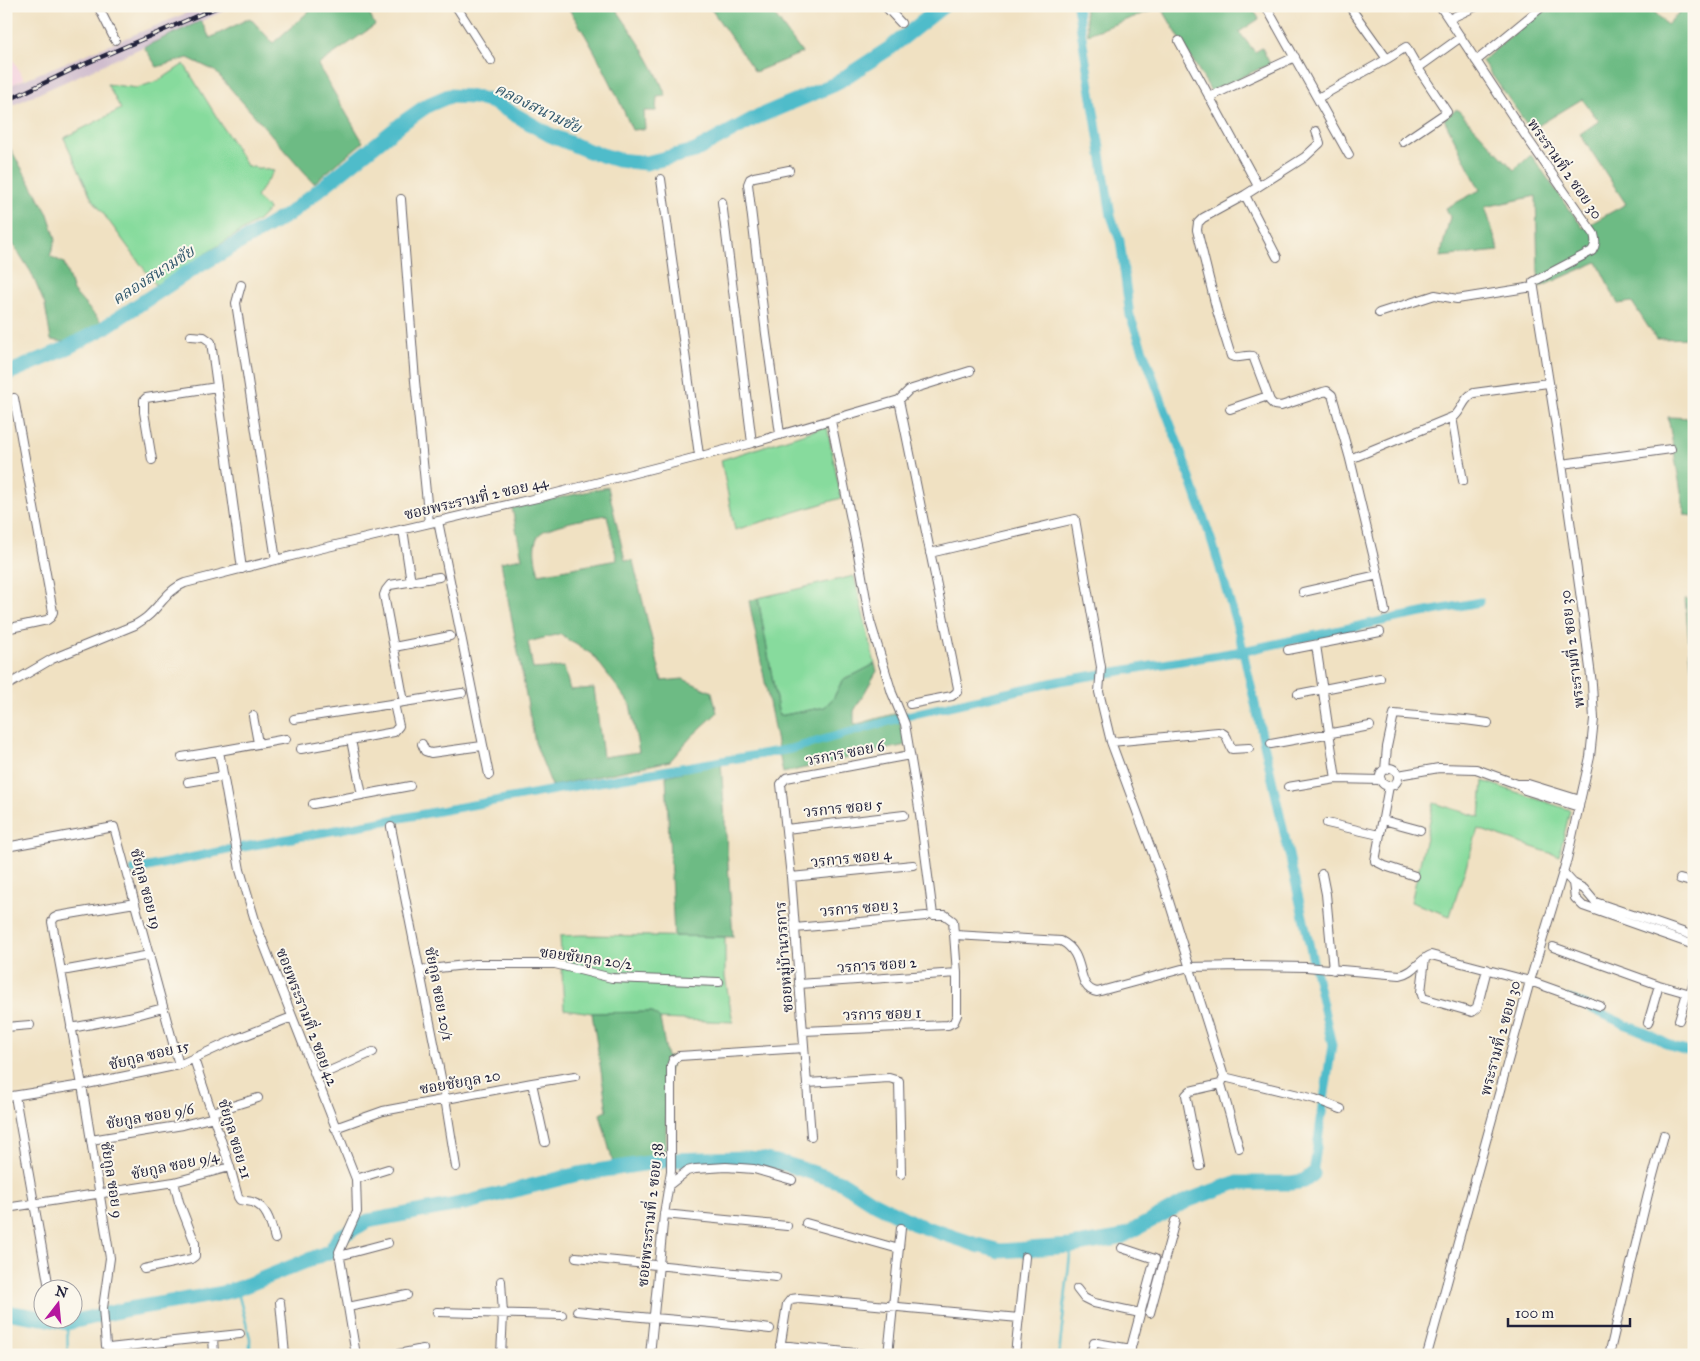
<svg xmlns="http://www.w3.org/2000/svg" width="1700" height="1361" font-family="'IM FELL Great Primer','Noto Serif Thai',serif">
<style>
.built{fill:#f4cfde}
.industrial{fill:#d0bdce}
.green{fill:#87db9d;stroke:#547e6c}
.forest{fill:#6dbb84;stroke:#486e60;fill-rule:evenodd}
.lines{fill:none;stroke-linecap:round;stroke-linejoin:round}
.stream{stroke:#50bcca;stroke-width:2.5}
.canal{stroke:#50bcca;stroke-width:9}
.river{stroke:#50bcca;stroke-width:15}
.minor-casing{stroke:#6a656a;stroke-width:10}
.minor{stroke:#fff;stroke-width:8}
.rail-casing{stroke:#22223b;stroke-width:4.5}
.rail{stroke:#fbf7ec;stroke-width:2.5;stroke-dasharray:8;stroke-linecap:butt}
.labels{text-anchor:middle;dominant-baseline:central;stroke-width:4;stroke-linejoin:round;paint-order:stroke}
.street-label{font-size:15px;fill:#22223b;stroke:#fbf7ec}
.water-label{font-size:16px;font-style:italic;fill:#32586d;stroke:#fbf7ec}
</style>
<rect width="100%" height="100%" fill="#fbf7ec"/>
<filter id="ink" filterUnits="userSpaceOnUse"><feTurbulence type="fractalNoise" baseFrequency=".02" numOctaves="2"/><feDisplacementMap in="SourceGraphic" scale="10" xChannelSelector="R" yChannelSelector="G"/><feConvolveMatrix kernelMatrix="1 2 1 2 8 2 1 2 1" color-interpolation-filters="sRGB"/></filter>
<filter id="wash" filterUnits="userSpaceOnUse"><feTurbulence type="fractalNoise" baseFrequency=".0096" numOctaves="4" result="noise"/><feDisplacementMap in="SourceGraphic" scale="20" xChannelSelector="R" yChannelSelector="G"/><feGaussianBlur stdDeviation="1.12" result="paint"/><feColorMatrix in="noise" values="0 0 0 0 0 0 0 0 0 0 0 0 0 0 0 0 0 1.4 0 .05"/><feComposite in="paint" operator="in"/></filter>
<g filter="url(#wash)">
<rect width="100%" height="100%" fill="#f0e1c2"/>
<path class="built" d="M6,47L24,79L6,87Z"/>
<path class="industrial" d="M204,6H235L6,108V87Z"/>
<path class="green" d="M184,64L247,166L274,171L256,197L269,209L259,220L156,285L91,197L64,138L121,109L107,84L137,88L160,80Z
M827,426L841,498L735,530L721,460Z
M854,576L875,664L842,681L834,697L825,707L779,716L758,598Z
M1483,781L1570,810L1559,856L1478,829L1450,916L1411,902L1434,803L1480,817Z
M582,935L725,937V977L733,1022L660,1019L652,1012L592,1013L564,1009L560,936Z"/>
<path class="forest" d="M315,6H365L375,25L318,65L363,142L314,183L215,71L188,58L157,67L144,47L201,21L210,38L250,18L273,43Z
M567,6H614C634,35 654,63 666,96L657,97L656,111H644L645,129L632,130C614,87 593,45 567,6Z
M709,6H768L802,53L755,72Z
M1084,6H1252L1259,19L1239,32L1255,52L1262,48L1270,64L1211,91L1161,7L1088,34Z
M1546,6H1649L1667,25L1685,6H1688L1694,15V338L1656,339L1632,302L1618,304L1597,262L1540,287L1538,272L1536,196L1485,207L1499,251L1440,257L1450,217L1446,208L1480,190L1444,119L1457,109L1514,170L1531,155L1583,228L1626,204L1580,134L1599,121L1582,99L1531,130L1482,61Z
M6,146L10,148L48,214L56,239L50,256L64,263L73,291L101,322L65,342L51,340L45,305L31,272L6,233Z
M1668,417L1694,418V516L1685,515Z
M608,487L625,560L633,561L662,681L683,679L712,692L717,713L691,737L670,761L552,786L535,743L501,562L522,558L512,508ZM607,515L617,560L539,574C536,562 531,546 539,535C546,525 594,517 607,515ZM559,634L593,655L630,704L639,752L603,757L594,688L570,690L564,667L533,669L528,642Z
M758,598L779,716L825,707L834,697L842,681L875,664L877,671L854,711V725L897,713L906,745L783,773L749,601Z
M1685,599L1694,600V695Z
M721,762L733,937L674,936L666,776Z
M652,1012L660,1019L667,1057H674L666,1079V1146L664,1154L614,1167L600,1114L607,1110L592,1013Z"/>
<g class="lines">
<path class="stream" d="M237,1289L250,1338V1355
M67,1323L68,1355
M1059,1355L1071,1246"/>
<path class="canal" d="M1077,6L1111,216L1120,241L1130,316L1181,452L1213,545L1239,633L1332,1045L1313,1174
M1692,6L1694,9
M134,870L227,850L576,786L791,749L918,713L1059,681L1243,651L1396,618L1480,602
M1569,998L1626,1025L1649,1034L1673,1047L1694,1053"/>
<path class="river" d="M6,374L63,350L102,329L190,271L289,214L405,121L428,105L449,96L473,97L493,102L550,135L589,151L618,160L646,163L695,151L757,117L833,85L890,48L943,6
M6,1312L42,1318
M43,1318L67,1323L123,1310L218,1294L237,1289L331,1251L339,1237L368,1221L465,1203L578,1174L668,1160L747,1158L761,1159L786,1164L841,1182L872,1202L915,1224L977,1245L1000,1251L1071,1246L1119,1238L1189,1200L1235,1183H1291L1304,1181L1313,1174"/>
</g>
</g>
<g filter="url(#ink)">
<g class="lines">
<defs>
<path id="minor" d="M98,6L115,40
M456,6L491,61
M885,6L901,23
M1268,10L1349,155
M1352,10L1387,59L1406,47L1418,68
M1449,19L1477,6
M1179,41L1258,186
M1476,61L1543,6
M1209,97L1295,57
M1318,98L1387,59
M1316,131L1320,143L1305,157L1245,195L1203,218L1198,223L1197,230L1217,311L1231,356C1238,360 1245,354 1253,356L1270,401L1274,405L1281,406L1323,392L1327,391L1332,395L1350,459L1455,416C1463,408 1464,397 1474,393L1548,383
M1403,142L1447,112L1418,68L1461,37
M661,179L699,455
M1245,195L1277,257
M401,199L415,381L429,523
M722,202L752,443
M241,285L236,303L276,560
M1379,313L1435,295L1457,299L1533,287
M191,336L204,337L211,342L242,569
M899,400L958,688L957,692L952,696L910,704
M1230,409L1268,396
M1452,417L1463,481
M780,434L766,334L748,184L750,179L754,177L789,170
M152,460L144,412V400L146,398L217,387
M1562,464L1671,449
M438,521L489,775
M403,529L411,582
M930,553L1075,519L1101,667L1099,692L1111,742L1161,876L1224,1077L1221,1084L1239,1148
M1378,575L1385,611
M1303,592L1378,575L1350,459
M6,629L47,620L51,617L53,612L14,398
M1316,645L1336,779
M394,647L450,636
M1288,650L1380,632
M6,686L52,659L135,625C140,622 145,619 149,615C161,604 169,589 185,583L319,549L541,497L752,443L899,400L909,390L970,371
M1298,694L1380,678
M404,702L384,595L386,590L390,585L439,577
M253,716L258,743
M294,719L462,693
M286,739L219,751L240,870L257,927L356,1179L357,1212L339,1252L356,1355
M351,740L362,795
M1111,742L1218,732C1229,733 1227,742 1232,749L1249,748
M422,744L425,751L431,753L482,746
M1271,744L1370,726
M301,749L394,732L399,726L394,704
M182,757L219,751
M1380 777a9 9 0 1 1 18 0a9 9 0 1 1-18 0Z
M1385,770L1387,747L1394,714L1465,720L1488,723
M1398,775L1439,768L1476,769L1517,784L1525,790L1579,807
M188,782L223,776
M1517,784H1528L1580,800
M1389,786L1375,861L1385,866L1415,876
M1288,787L1336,779L1381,780
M313,804L410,786
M1383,820L1420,830
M1327,823L1379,835
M391,827L445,1098L456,1167
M786,829L904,815
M6,847L114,827L179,1065
M1563,872L1573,883L1584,889L1595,902L1694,936
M1322,874L1326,894L1333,970
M791,877L913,865
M1680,879L1694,883
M1573,883L1575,898L1583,906L1694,945
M135,903L58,916L54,918L52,922L82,1085L110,1258L103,1308L106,1346L109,1348L127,1346L240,1334
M795,928L926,916
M955,935L1061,941C1088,954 1074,988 1097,992L1189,967L1242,966L1306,967L1400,975C1414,973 1419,960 1431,955L1530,981L1600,1006
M1553,947L1659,985L1694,995
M1425,958L1421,992L1423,998L1472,1012L1477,1008L1487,969
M420,970L475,964H555L612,978L719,982
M62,971L150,955
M799,984L957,973
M1690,994L1694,981
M1679,1020L1687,993
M1648,1023L1659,985
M6,1027L30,1025
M71,1028L129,1017L163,1008
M803,1031L948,1025L954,1022L957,1015V973L953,921L945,915H933L920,814L905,724L892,693L870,621L858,554L831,421
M194,1059L230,1167L238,1197L240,1200C244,1201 248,1201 252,1202C268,1207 271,1225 275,1239
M316,1077L373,1052
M1224,1077L1315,1099L1341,1109
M532,1083L575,1076
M807,1083L889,1078L899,1081L901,1174
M15,1096L49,1288
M6,1097L82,1085L179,1065L236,1039L292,1017
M213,1112L258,1098
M335,1128L383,1111L532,1083L545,1142
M811,1136L791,877L781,784L786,778L910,755
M91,1140L183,1125L214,1117
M1200,1166L1186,1095L1190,1091L1221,1084
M356,1179L388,1169
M669,1185L687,1171L695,1169L726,1167L754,1169L792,1180
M6,1208L174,1182L230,1167
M664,1214L787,1226
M806,1223L899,1249
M1122,1248L1155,1259L1129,1355
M339,1256L388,1243
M576,1257L776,1277
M144,1269L191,1259L195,1256V1243L179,1202L174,1182
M1077,1289L1084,1298L1094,1303L1140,1313
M280,1302L285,1355
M348,1307L407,1295
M577,1311C641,1318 705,1321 770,1329
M437,1312L562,1315
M1150,1313L1175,1221
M213,1337L214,1355
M780,1345L874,1355
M393,1355L423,1349
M501,1355L503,1314L501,1281
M650,1355L664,1214L671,1171V1066L673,1060L679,1056L804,1048
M779,1355L787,1304L791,1299L799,1298L1019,1318
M888,1355L901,1228
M1015,1355L1025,1257
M1091,1355L1094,1343H1097L1131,1349
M1427,1355L1530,981L1567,859L1590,757L1594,719L1592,684L1580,592L1562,464L1533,282L1592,251C1596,245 1596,241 1594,234L1525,135L1440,6
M1609,1355L1648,1194L1664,1135"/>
</defs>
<use href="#minor" class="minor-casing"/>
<use href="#minor" class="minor"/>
<defs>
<path id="rail" d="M6,101L80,66L220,6"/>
</defs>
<use href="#rail" class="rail-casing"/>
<use href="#rail" class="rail"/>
</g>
</g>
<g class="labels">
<g class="street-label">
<text transform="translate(1565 169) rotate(55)">พระรามที่ 2 ซอย 30</text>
<text transform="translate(476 498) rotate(-13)">ซอยพระรามที่ 2 ซอย 44</text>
<text transform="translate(1572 649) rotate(-97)">พระรามที่ 2 ซอย 30</text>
<text transform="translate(845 753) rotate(-11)">วรการ ซอย 6</text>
<text transform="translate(843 808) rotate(-6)">วรการ ซอย 5</text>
<text transform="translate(851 858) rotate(-6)">วรการ ซอย 4</text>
<text transform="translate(146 889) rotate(75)">ชัยกูล ซอย 19</text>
<text transform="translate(859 908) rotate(-5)">วรการ ซอย 3</text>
<text transform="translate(784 957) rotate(-94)">ซอยหมู่บ้านวรการ</text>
<text transform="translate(586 958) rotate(8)">ซอยชัยกูล 20/2</text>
<text transform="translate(877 965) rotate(-4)">วรการ ซอย 2</text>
<text transform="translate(439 994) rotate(79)">ชัยกูล ซอย 20/1</text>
<text transform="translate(882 1014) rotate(-2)">วรการ ซอย 1</text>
<text transform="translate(307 1017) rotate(69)">ซอยพระรามที่ 2 ซอย 42</text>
<text transform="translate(1500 1038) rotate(-75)">พระรามที่ 2 ซอย 30</text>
<text transform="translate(149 1055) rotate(-14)">ชัยกูล ซอย 15</text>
<text transform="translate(460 1082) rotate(-10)">ซอยชัยกูล 20</text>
<text transform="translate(150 1116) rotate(-10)">ชัยกูล ซอย 9/6</text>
<text transform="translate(235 1139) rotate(73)">ชัยกูล ซอย 21</text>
<text transform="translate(175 1165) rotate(-12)">ชัยกูล ซอย 9/4</text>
<text transform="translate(112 1180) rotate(81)">ชัยกูล ซอย 9</text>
<text transform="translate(650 1215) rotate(-84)">ซอยพระรามที่ 2 ซอย 38</text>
</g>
<g class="water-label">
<text transform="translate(538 108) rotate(26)">คลองสนามชัย</text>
<text transform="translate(153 275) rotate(-33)">คลองสนามชัย</text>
</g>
</g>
<rect width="1700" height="1361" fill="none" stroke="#fbf7ec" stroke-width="25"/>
<g transform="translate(58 1304) rotate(16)"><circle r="24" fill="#fbf7ec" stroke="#a4a2a5"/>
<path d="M0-4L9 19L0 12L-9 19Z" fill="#b5179e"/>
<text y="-8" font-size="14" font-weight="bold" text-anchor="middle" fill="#22223b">N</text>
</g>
<path d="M1508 1318v8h122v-8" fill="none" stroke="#22223b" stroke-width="2.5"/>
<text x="1515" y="1318" font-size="15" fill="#22223b" stroke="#fbf7ec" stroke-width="4" paint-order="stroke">100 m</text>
</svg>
